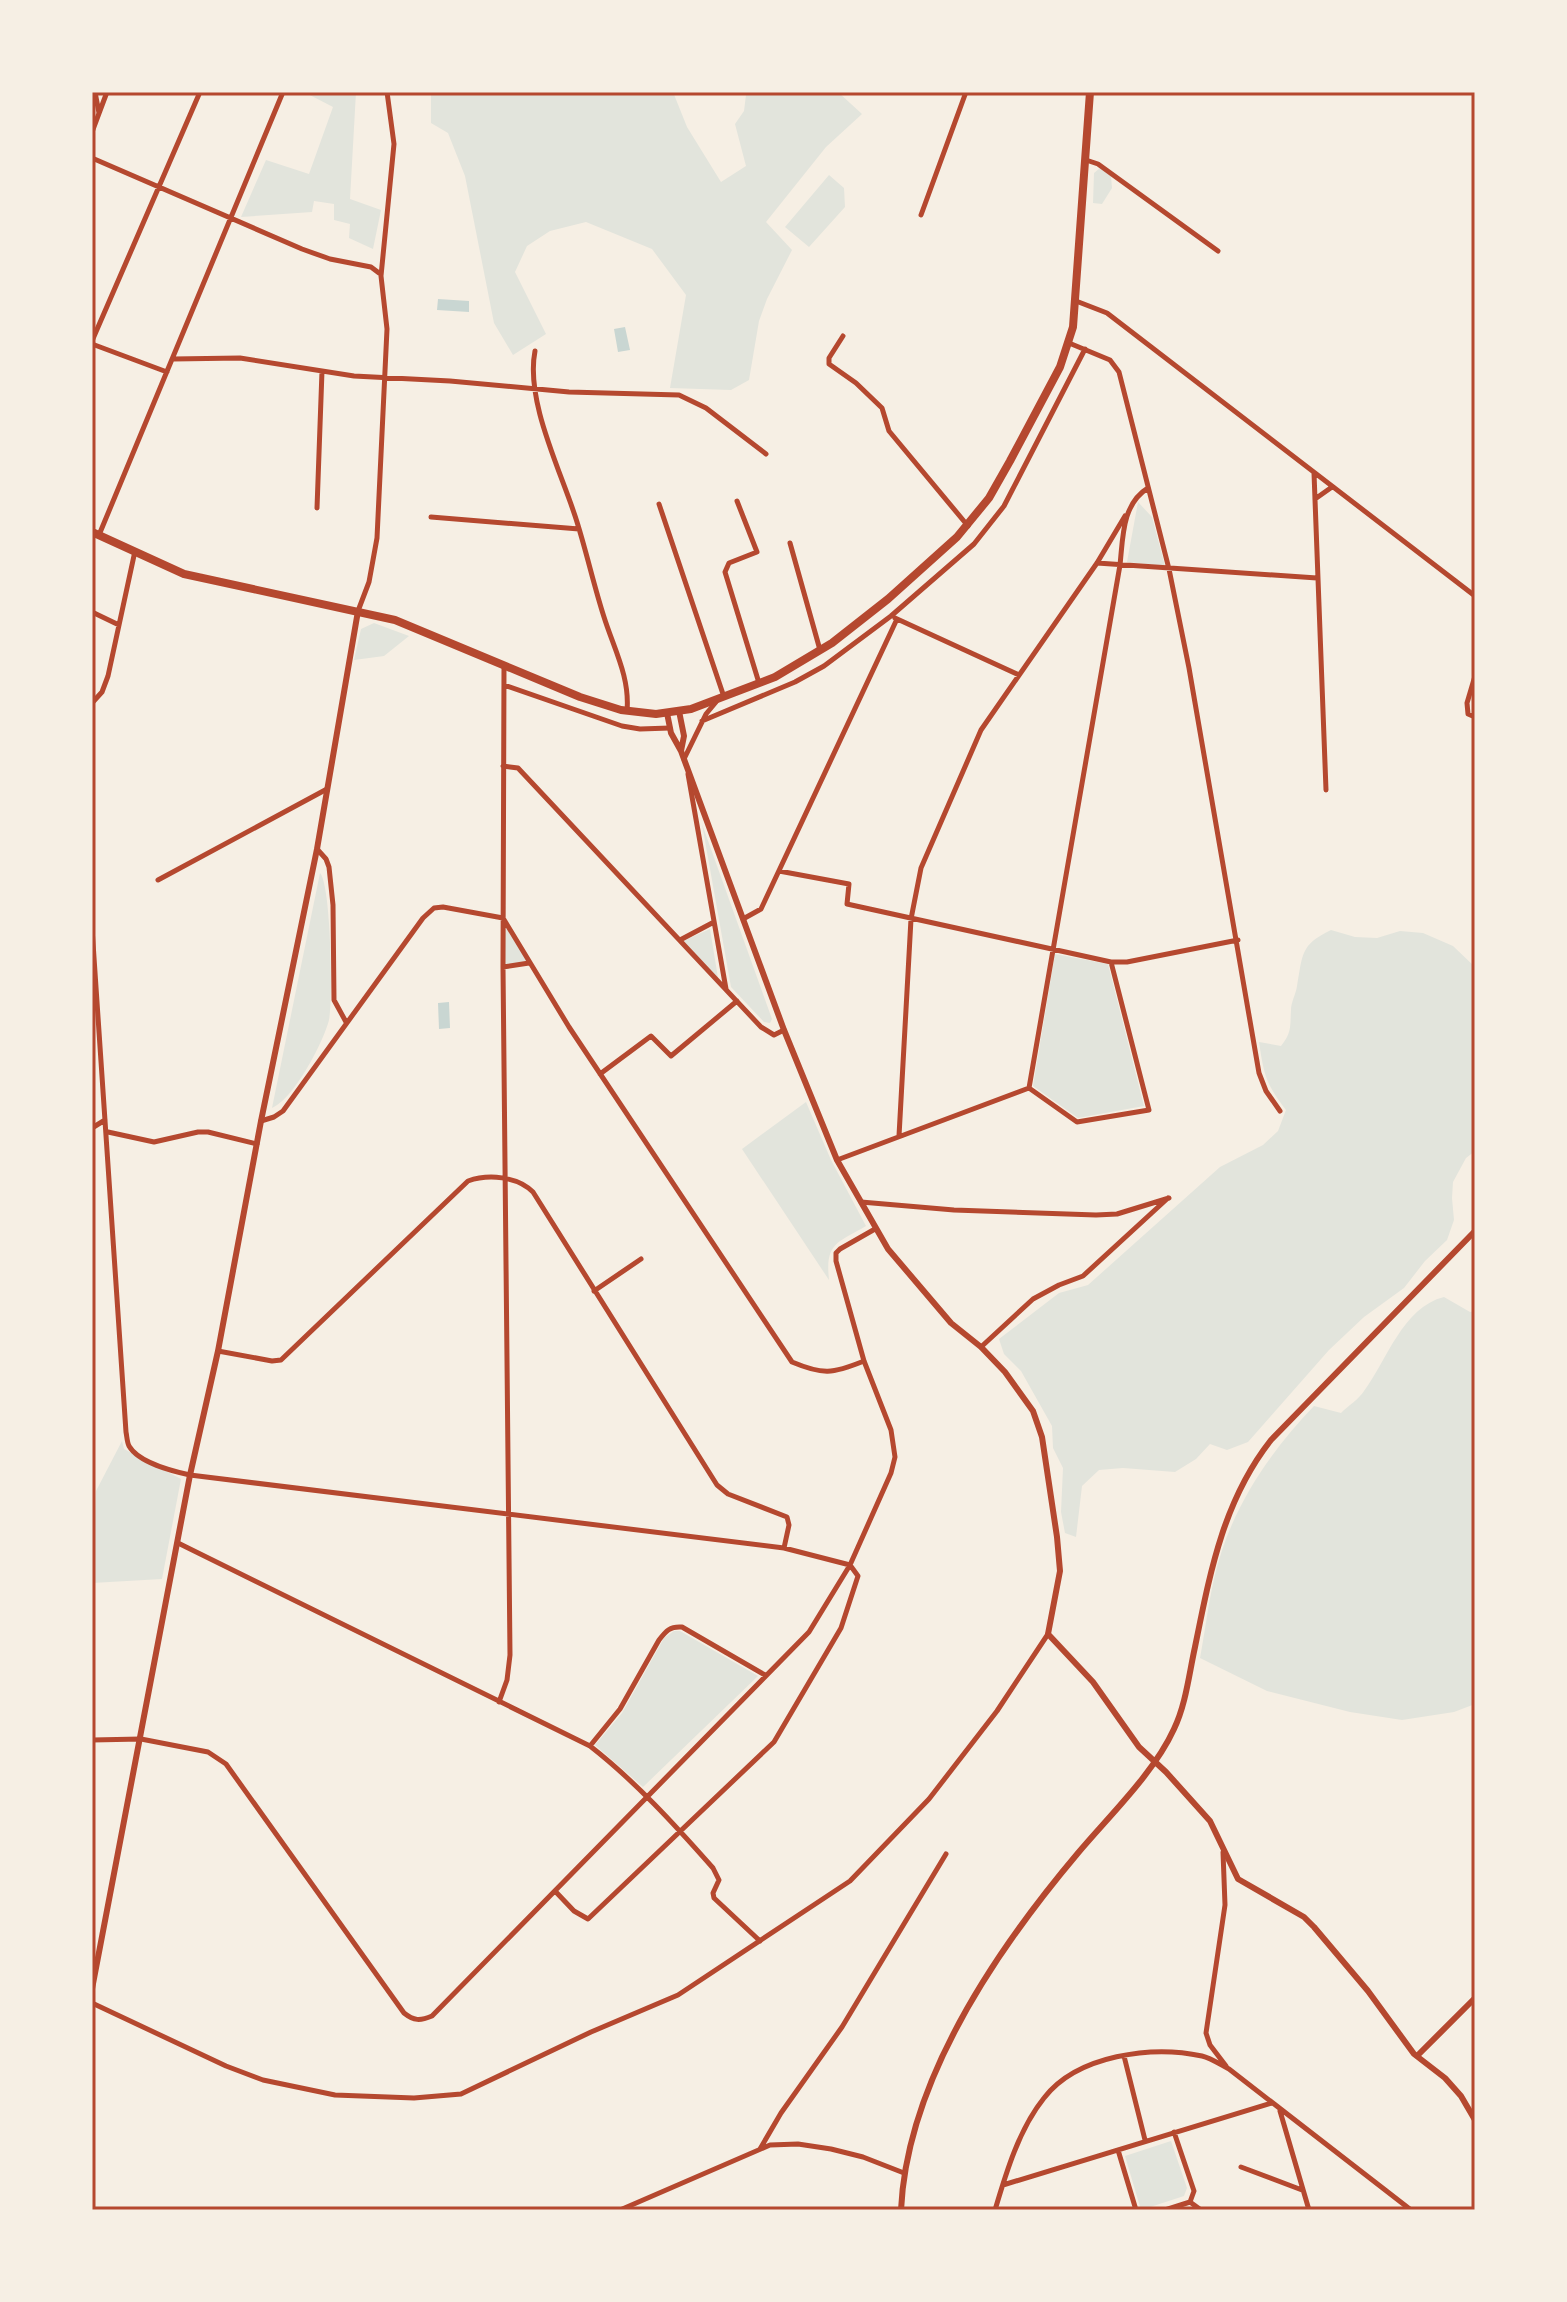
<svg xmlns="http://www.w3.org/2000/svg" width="1567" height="2302" font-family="'Noto Sans',sans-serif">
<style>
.green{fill:#e2e4dc}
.water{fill:#c9d6d2}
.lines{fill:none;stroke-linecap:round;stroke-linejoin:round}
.minor{stroke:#b5482f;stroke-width:5}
.tertiary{stroke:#b5482f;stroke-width:6}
.primary{stroke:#b5482f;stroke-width:8}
.neatline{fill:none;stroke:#b5482f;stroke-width:3}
</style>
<rect width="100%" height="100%" fill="#f6efe4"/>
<path class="green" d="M304,92H356L350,199L381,210L373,249L349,238L350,224L334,220V204L314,201L312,212L241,217L266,160L309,174L333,107Z
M673,92L687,127L721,182L746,166L735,124L744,111L746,95L750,92H838L862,114L826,147L766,222L792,250L767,299L759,321L749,380L731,390L670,388L686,295L652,249L586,222L550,231L527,246L515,272L546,334L513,355L494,323L465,176L448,133L431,123V93Z
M1100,168L1111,176L1112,188L1102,204L1093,203L1094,173Z
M829,175L844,188L845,207L809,247L785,227Z
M1138,502L1152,517L1165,566L1127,562Z
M374,623L409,636L384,656L354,660L361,629Z
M702,824L772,1019L770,1023L764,1022L731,987Z
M320,873C331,884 333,1001 329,1020C323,1043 294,1099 272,1108Z
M503,918L529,963L503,967Z
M710,929L718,978L683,941Z
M1331,930L1355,937L1377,938L1400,931L1423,933L1453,946L1475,967V1151L1466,1158L1453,1182L1452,1198L1454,1220L1447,1240L1425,1261L1404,1288L1364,1317L1329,1350L1248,1442L1227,1450L1210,1444L1196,1459L1175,1472L1123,1468L1099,1470L1082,1486L1076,1537L1065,1533L1061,1512L1063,1468L1053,1448L1052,1426L1021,1371L1004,1354L999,1339L1059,1293L1088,1285L1220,1167L1263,1145L1278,1131L1286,1110C1266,1084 1264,1075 1259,1042L1281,1046C1292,1032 1290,1027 1291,1010C1291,1002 1296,994 1297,986C1303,954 1300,945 1331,930Z
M1055,954L1108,964L1144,1106L1078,1118L1033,1086Z
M806,1102L831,1160L866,1226C837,1243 825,1243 829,1280L742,1149Z
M1444,1297L1470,1312L1475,1311V1704L1454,1712L1402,1720L1350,1712L1267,1691L1200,1658C1205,1632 1208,1605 1214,1579C1229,1512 1267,1455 1314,1406L1341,1413C1348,1406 1359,1399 1364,1391C1387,1360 1403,1307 1444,1297Z
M122,1441L124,1449L181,1479L162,1579L92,1583L96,1491Z
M674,1631H680L758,1676L643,1787L595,1745L622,1713L664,1638Z
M1171,2141L1187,2188L1184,2196L1141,2210L1125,2156Z"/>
<path class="water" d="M438,299L469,301V312L437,310Z
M625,327L630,350L618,352L614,329Z
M449,1002L450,1028L439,1029L438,1003Z"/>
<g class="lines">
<path class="minor" d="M95,92L99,113
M92,132L107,92
M92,158L302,249L330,259L371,267L379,273
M1086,160L1098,164L1218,251
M921,215L966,92
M1076,301L1107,313L1475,596
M843,336L829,358V364L856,383L882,408L889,431L968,526
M92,341L200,92
M1069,343L1110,360L1119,372L1169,569L1189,668L1259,1073L1266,1091L1280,1111
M92,344L167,372
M535,351C525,402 562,473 577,522C587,554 594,586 604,617C614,649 630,677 627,711
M173,359L240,358L354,376L450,381L569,392L679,395L706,408L766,454
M1314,473L1326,790
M1315,499L1332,487
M737,501L757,552L729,563L725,572L759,683
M659,504L724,697
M317,508L322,371
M431,517L579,529
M99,535L283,92
M790,543L820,650
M1097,563L1317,578
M358,611L369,582L377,538L387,329L381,276L394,144L387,92
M92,612L119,625
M895,618L1019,675
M1475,676L1467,703L1468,714L1475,717
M504,685L622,726L640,729L670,728
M92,703L102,692L108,676L135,551
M702,721L795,682L824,666L891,616L974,544L1004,506L1085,349
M684,759L706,714L716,702
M503,766L518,768L761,1027L774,1035L784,1030
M688,774L726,989
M317,849L326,859L329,867L333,905L334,1000L346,1022
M779,871L849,884L847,904L1111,962H1127L1238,940
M158,880L327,789
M743,919L761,909L897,619
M92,928L126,1432C127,1437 127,1442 129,1446C139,1463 172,1471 190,1475L784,1548L850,1565L858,1576L841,1628L774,1742L588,1919L574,1911L555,1891
M680,940L714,922
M503,967L529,963
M600,1074L651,1036L671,1056L737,1001
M1029,1088L1120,565C1123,537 1122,504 1148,488
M1029,1088L1077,1122L1149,1110L1111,962
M261,1121L274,1117L283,1111L423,918L434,908L443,907L503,918L569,1027L792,1362C823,1375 832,1374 864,1361
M92,1128L105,1120
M108,1132L154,1142L198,1132H208L257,1144
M899,1136L911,919L921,868L981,730L1097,563L1125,516
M837,1160L1029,1088
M861,1202L954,1210L1096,1215L1117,1214L1169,1198
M594,1291L641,1259
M981,1347L1033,1299L1059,1285L1083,1276L1168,1198
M218,1351L272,1361L281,1360L468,1181C488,1174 517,1176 533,1192L717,1485L728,1494L787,1517L789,1525L784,1548
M178,1543L590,1746C635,1781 675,1825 713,1868L719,1880L713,1893L714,1898L760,1941
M499,1702L507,1680L510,1655L503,967L504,666
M92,1740L141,1739L208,1752L226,1764L404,2013C414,2021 420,2021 432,2016L809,1632L850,1565L891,1473L895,1457L891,1430L864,1361L836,1261V1253L840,1249L875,1229
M590,1746L620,1709L659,1640C666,1631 670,1626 682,1627L765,1675
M1223,1852L1225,1905L1206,2033L1210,2045L1226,2066
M92,2003L226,2066L263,2080L335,2095L414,2098L461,2094L591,2032L678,1995L850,1881L929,1799L997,1711L1048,1634
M1124,2056L1145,2140
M1280,2111L1309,2210
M1174,2132L1194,2191L1190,2202
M760,2149L781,2113L842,2027L946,1854
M1118,2150L1136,2210
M1241,2167L1302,2190
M1003,2185L1272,2103
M1190,2202L1201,2210
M620,2210L770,2145L798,2144L831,2149L863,2157L904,2173
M995,2210C1006,2173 1019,2129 1044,2098C1077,2055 1152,2045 1202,2056C1211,2058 1221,2065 1229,2069L1411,2210
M1165,2210L1190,2202"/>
<path class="tertiary" d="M679,711L684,736L681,751
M667,713L671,733L681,751L784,1030L837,1160L888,1249L951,1323L981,1347L1005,1372L1033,1411L1042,1437L1057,1537L1060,1571L1048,1634L1093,1682L1139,1747L1166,1772L1210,1821L1238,1879L1304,1917L1314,1927L1368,1991L1414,2054L1445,2078L1461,2096L1475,2120
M92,1989L190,1475L218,1351L261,1121L317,849L358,611
M1417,2056L1475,1998
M901,2210C907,2081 997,1949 1078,1853C1109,1816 1154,1773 1174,1729C1186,1704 1189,1674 1195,1647C1210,1573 1223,1501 1271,1440L1475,1231"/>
<path class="primary" d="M92,532L184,574L395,620L580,697L621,710L656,714L691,709L775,677L832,643L888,599L957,537L989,498L1010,461L1060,367L1073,327L1090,92"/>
</g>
<rect width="1567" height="2302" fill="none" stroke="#f6efe4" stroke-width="188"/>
<rect x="94" y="94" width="1379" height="2114" class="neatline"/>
</svg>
